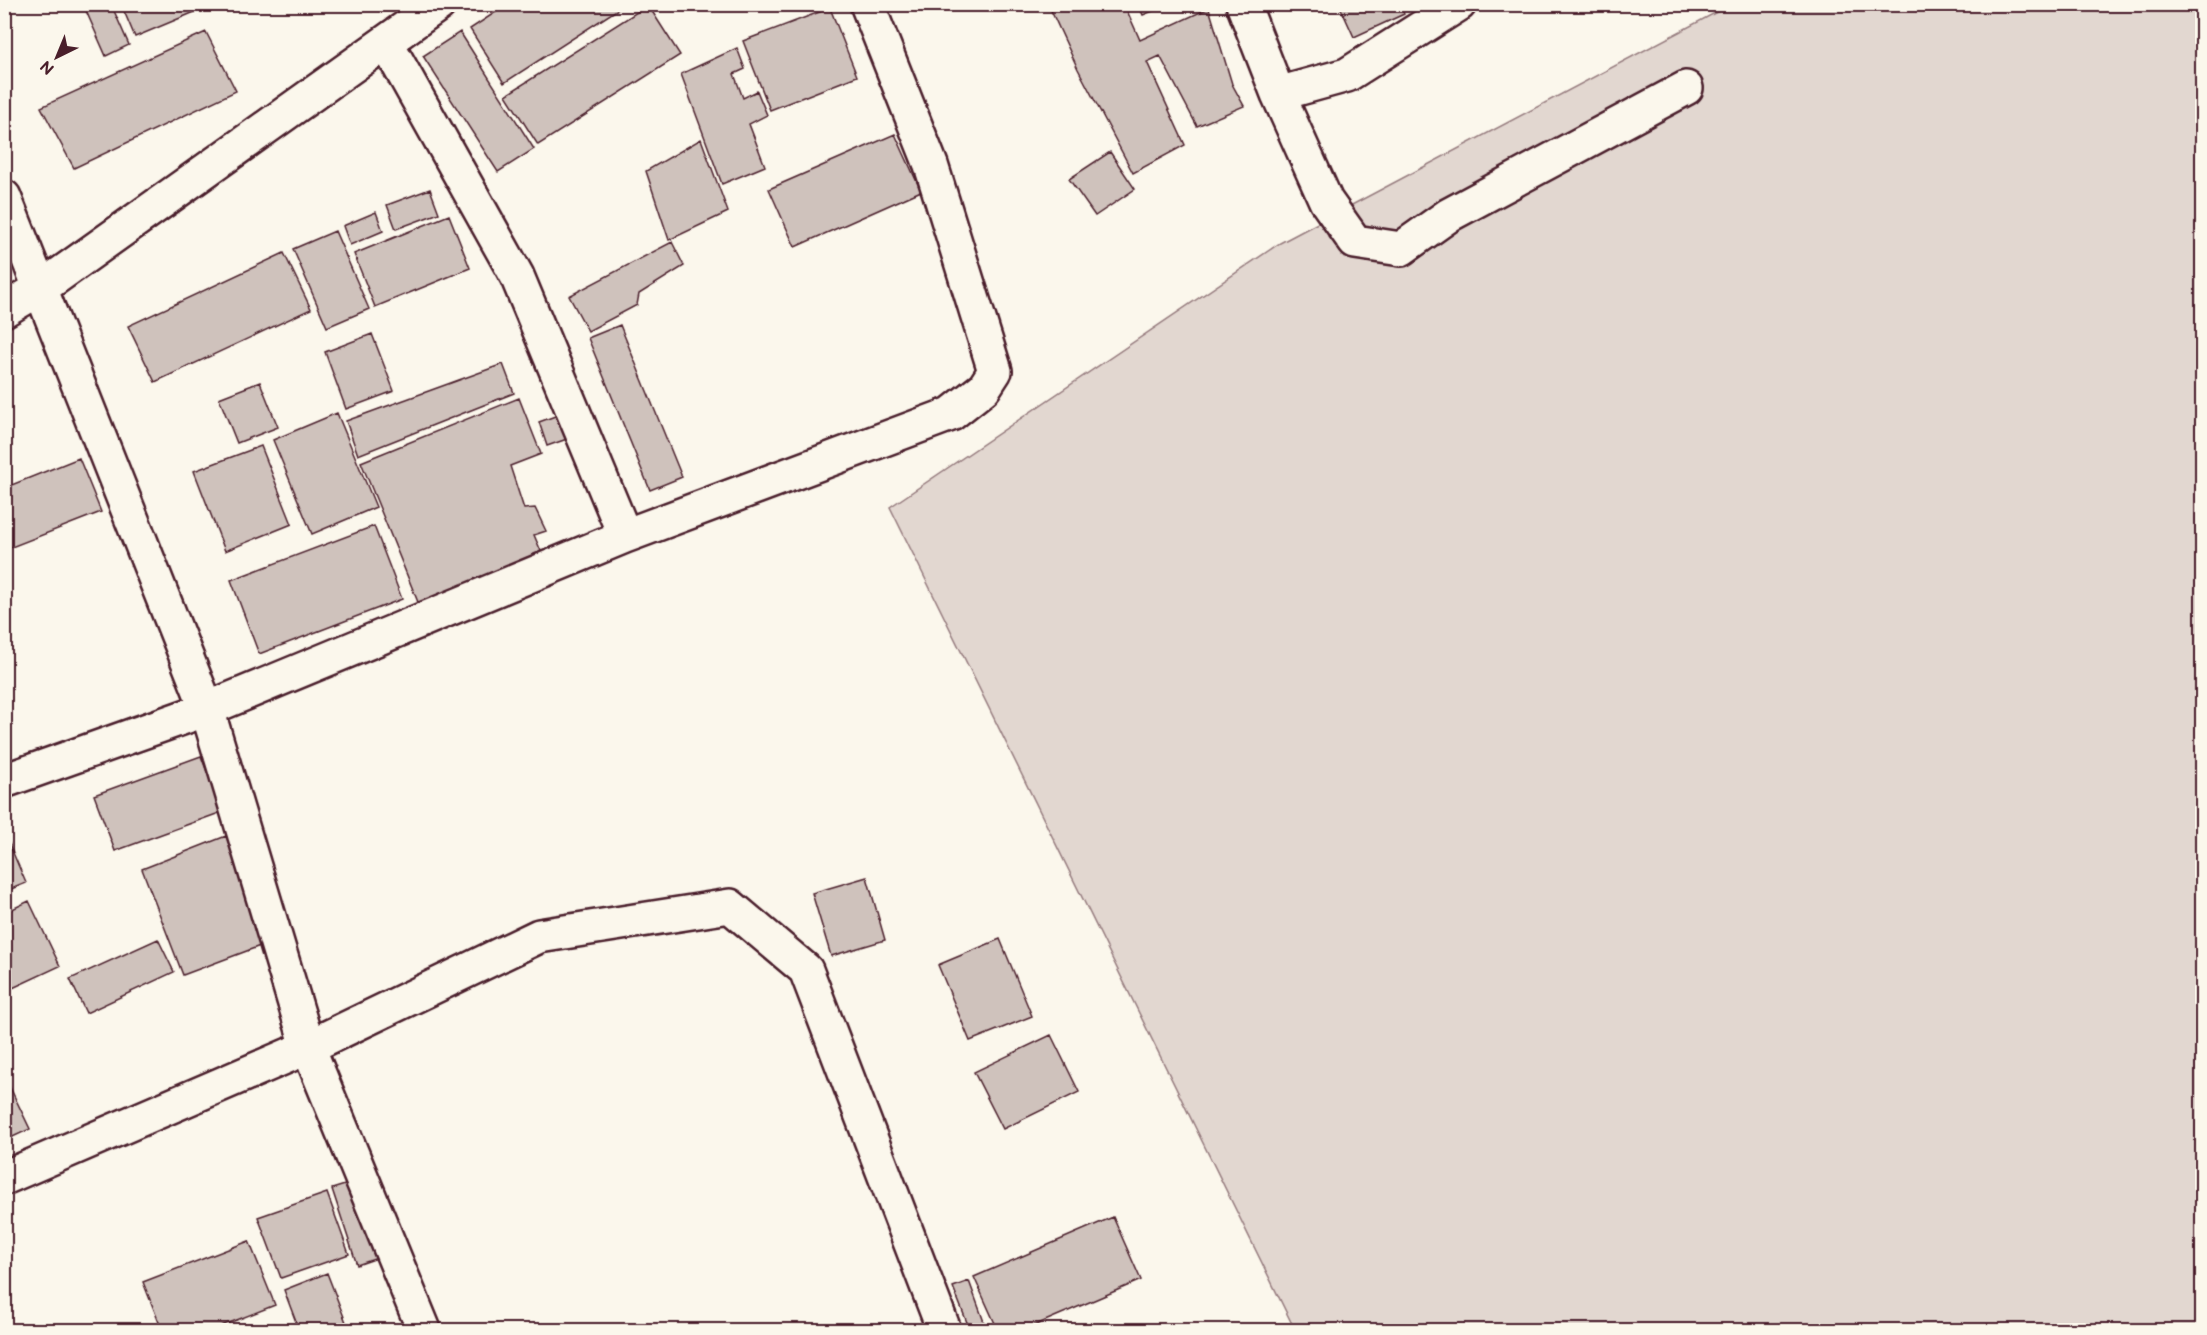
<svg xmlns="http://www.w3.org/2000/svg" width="2207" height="1335" font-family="'Balsamiq Sans',sans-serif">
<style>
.green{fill:#e2d7d0;stroke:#967b7e;stroke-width:1.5}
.building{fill:#cfc2bc;stroke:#4a1f2b;stroke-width:1.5}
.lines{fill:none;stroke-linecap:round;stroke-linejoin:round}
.street-casing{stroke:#4a1f2b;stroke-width:38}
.street{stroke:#fbf7ec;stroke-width:33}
</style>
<rect width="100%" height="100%" fill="#fbf7ec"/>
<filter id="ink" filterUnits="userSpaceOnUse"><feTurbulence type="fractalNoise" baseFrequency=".0167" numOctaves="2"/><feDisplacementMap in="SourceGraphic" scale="12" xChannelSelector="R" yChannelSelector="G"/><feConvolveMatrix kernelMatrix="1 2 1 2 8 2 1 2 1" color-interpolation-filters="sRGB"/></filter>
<g filter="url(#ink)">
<path class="green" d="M1730,5H2202V1330H1295L890,507L1280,243Z"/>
<path class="building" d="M83,4H111L129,45L106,56Z
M121,4H194L197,11L135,37Z
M508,4H626L504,83L470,29Z
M1048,4H1124L1140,40L1209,8L1232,84L1244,106L1197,126L1160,56L1147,62L1185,145L1133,173L1078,69Z
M1138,4H1170L1143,15Z
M1339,4H1400L1404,14L1354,37Z
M648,5L680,55L538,145L506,95Z
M830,8L857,76L770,110L743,41Z
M206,32L236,91L74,168L41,107Z
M460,32L534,149L498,172L423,56Z
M737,48L745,69L734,74L743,98L757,91L767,115L749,124L765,166L722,184L681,74Z
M895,134L921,191L795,247L769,189Z
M701,139L728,212L669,240L646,171Z
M1110,152L1135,189L1095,216L1069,179Z
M430,189L439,213L396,229L387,205Z
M376,212L383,231L350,245L343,226Z
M449,215L470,268L375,307L354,254Z
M335,231L369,309L327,327L293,249Z
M672,242L684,266L639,294L637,305L588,331L569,296Z
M284,253L311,309L155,382L128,326Z
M620,325L682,477L650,490L588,338Z
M372,334L394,391L346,409L325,352Z
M503,364L514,393L358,455L346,421Z
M260,382L278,427L237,443L219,398Z
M519,398L541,454L510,466L524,509L535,508L546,531L534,535L544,558L420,607L361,462Z
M337,413L376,507L312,534L273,440Z
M558,415L567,439L547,446L539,422Z
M261,446L292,524L225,551L194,471Z
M79,458L101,512L4,550V488Z
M374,526L402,599L259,654L231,580Z
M201,756L222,812L115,851L94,795Z
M4,832L26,883L4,892Z
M226,836L268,943L183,975L142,869Z
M867,877L885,940L831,956L812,893Z
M29,901L60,966L4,992V913Z
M158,939L174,972L86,1013L70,979Z
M1000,939L1032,1016L970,1041L938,965Z
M1051,1035L1079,1092L1003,1129L974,1072Z
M4,1075L30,1129L4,1141Z
M361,1180L386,1255L357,1265L332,1189Z
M327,1193L349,1254L281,1278L258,1217Z
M1113,1217L1141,1280L1024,1330H998L974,1277Z
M249,1241L275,1305L211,1330H162L143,1282Z
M327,1273L349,1330H299L284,1290Z
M969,1281L987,1330H970L953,1287Z"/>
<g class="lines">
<defs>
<path id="street" d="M1243,4L1278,94L1326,201L1355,242L1401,249L1449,215L1686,88
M386,42L517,276L625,536
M1278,94L1347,75L1459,4
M4,197L207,709L308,1047L424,1330
M4,310L41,288L439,4
M4,781L207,709L625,536L951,414L984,388L995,371L931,165L867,4
M4,1178L308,1047L539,936L730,906L806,970L944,1330"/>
</defs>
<use href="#street" class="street-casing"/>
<use href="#street" class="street"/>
</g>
</g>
<rect width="2207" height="1335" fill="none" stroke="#fbf7ec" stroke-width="24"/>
<rect x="12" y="12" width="2183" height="1311" fill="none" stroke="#4a1f2b" stroke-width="2" filter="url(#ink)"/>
<g transform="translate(57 57) rotate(223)" stroke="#fbf7ec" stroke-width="4.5" paint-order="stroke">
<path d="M0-4.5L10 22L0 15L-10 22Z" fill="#4a1f2b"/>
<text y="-9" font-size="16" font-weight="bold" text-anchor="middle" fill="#4a1f2b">N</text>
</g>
</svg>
